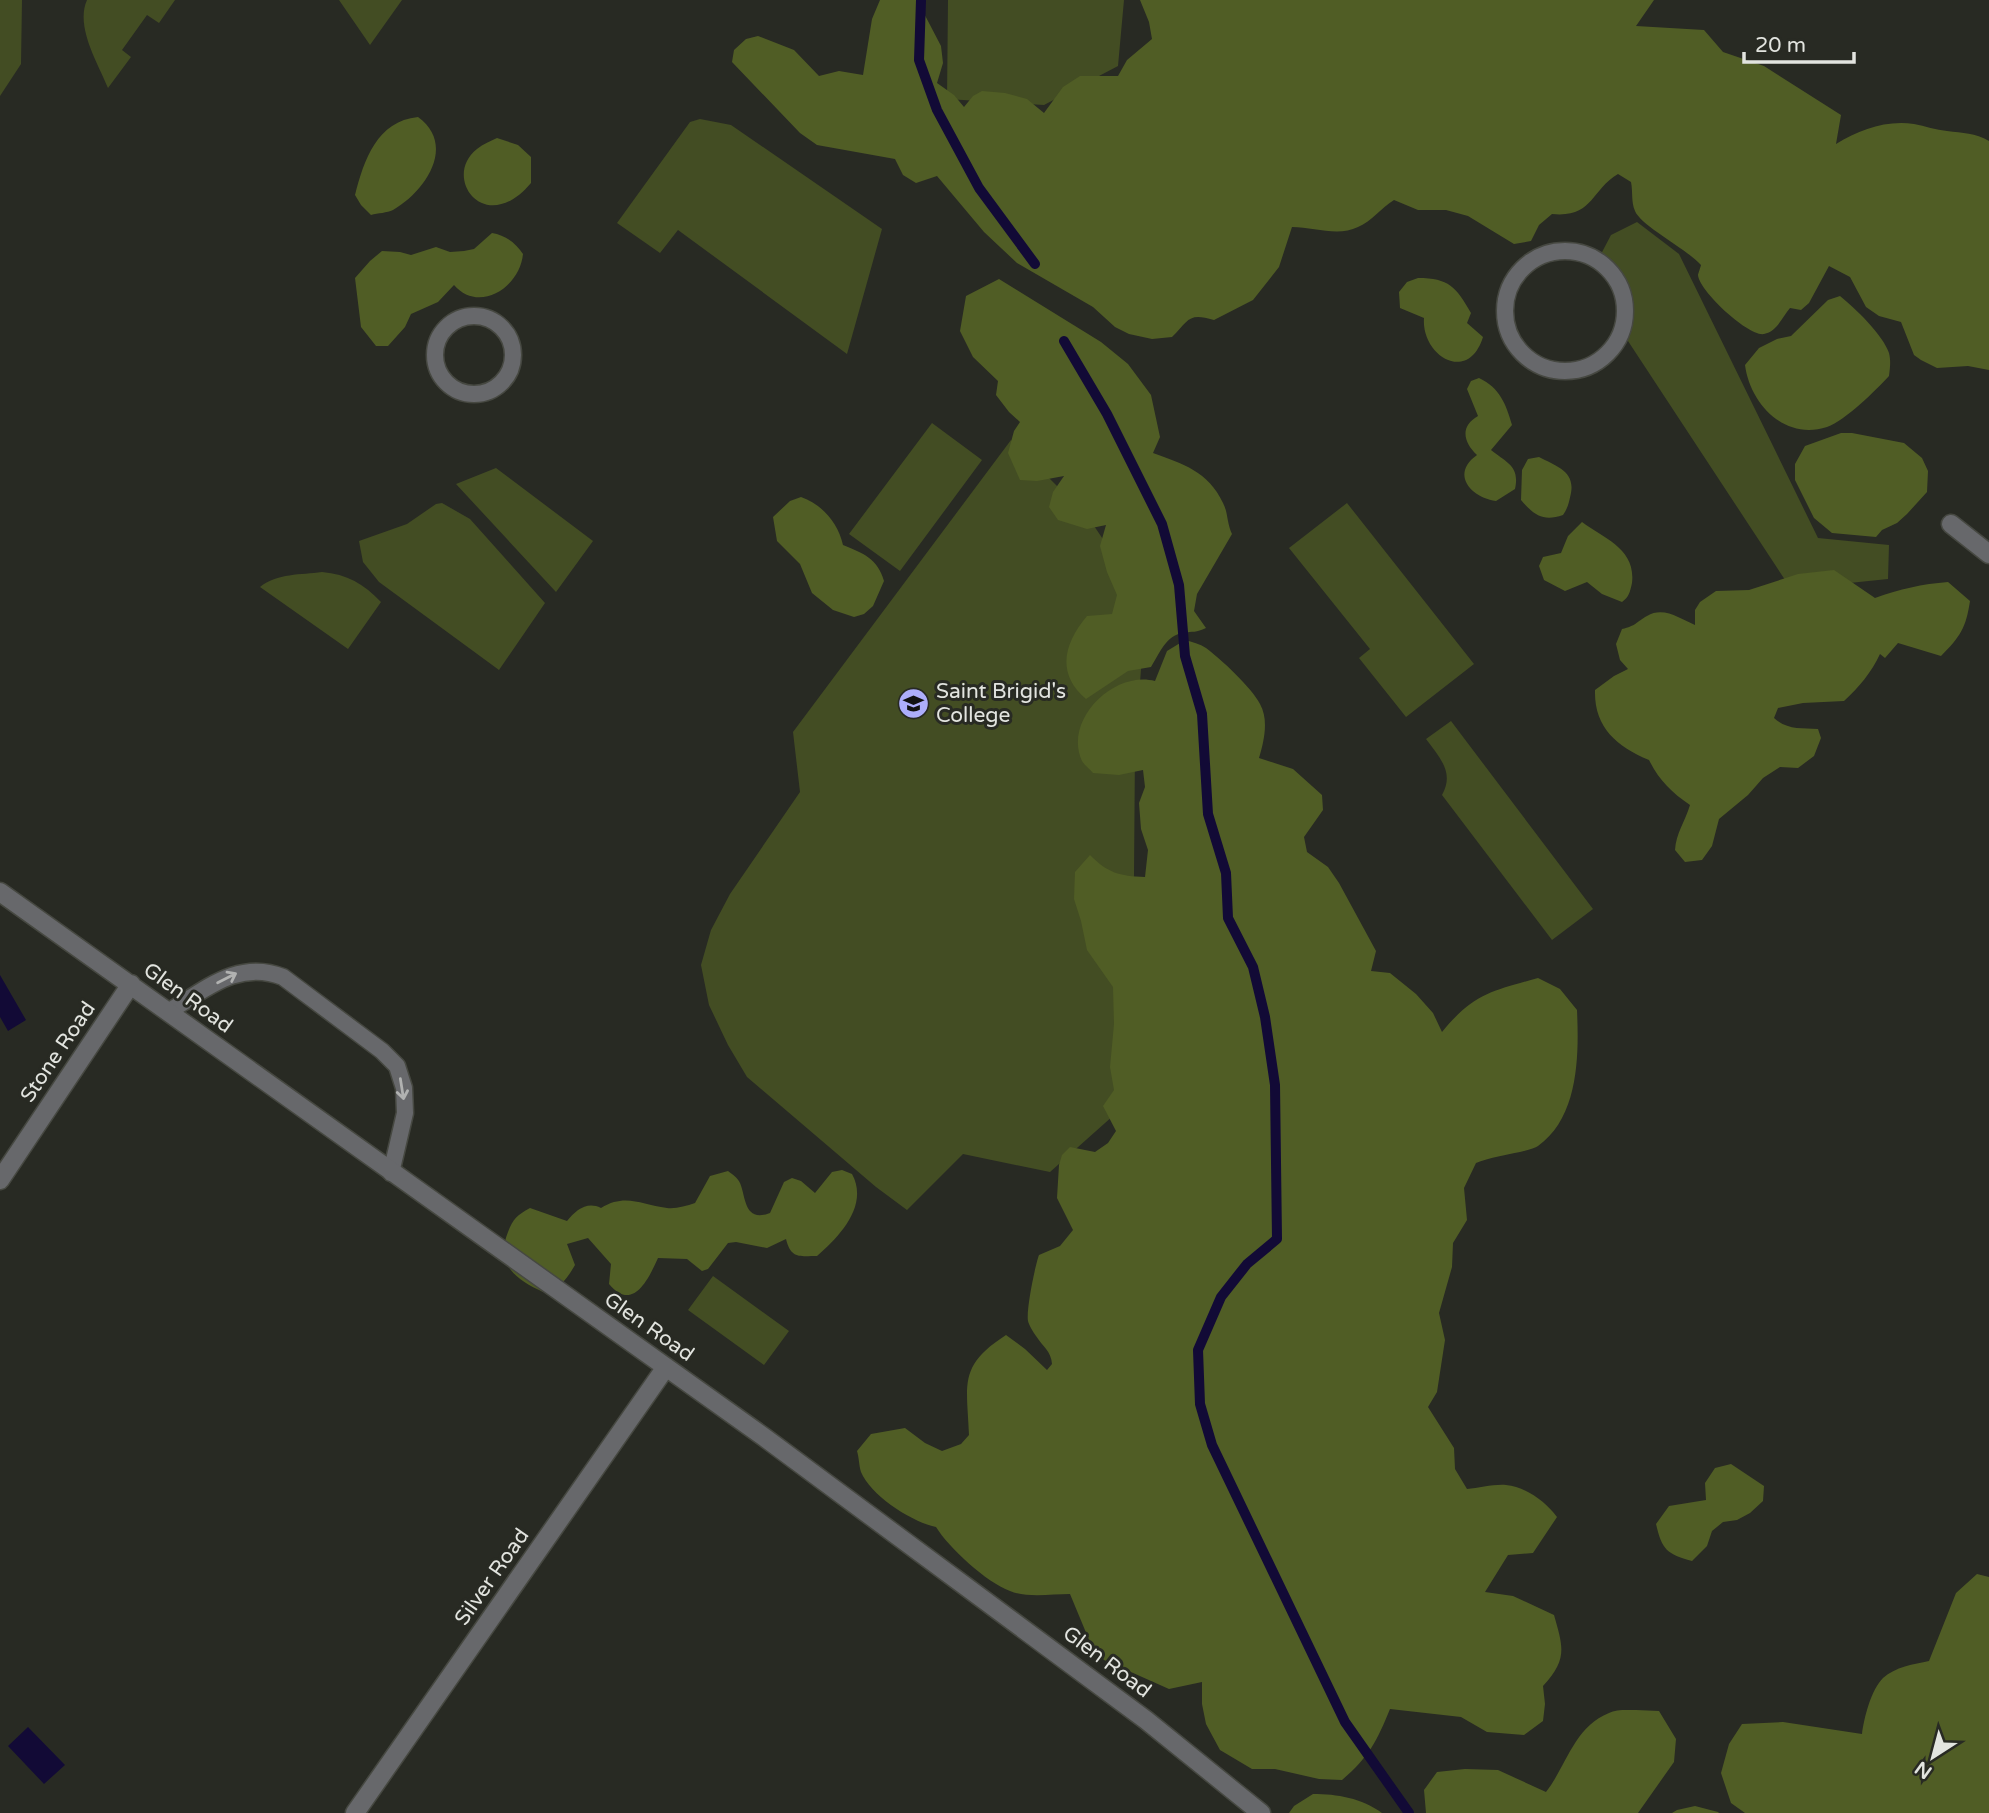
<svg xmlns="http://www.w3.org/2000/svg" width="1989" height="1813" font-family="'Varela Round',sans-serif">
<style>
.green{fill:#434d23}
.forest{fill:#505d25}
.water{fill:#120a36}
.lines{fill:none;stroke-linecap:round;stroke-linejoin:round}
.stream{stroke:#120a36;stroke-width:10}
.service-casing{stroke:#464841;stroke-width:19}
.minor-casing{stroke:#464841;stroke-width:21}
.service{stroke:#67686b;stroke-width:16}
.minor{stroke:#67686b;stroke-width:18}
.oneway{stroke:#b1b2b1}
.labels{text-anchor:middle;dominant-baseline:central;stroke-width:6;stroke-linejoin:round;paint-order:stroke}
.poi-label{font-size:21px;fill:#e2e4df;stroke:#282a23;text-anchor:start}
.street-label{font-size:21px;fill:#e2e4df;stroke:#282a23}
</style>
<rect width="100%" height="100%" fill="#282a23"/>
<path class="green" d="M0,0H22L21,64L0,96Z
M87,0H175L159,23L147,15L122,50L131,57L108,88C98,63 75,27 87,0Z
M339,0H402L370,45Z
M948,0H1124L1118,66L1044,105L947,99Z
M700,119L731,125L882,229L847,354L678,230L660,253L617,223L690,122Z
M1637,222L1679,254L1818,538L1889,545L1888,579L1791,589L1626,338C1637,306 1626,277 1600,256L1611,235Z
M932,423L982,460L900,571L849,534Z
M1011,440L1088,517L1146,603L1135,749L1133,1001L1123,1107L1050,1172L963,1154L907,1210L876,1187L747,1077L728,1045L709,1005L701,965L711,930L730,894L800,792L793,732Z
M496,468L593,541L556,592L456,484Z
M442,503L470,519L545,603L499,670L379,582L363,562L359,541L407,524L436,504Z
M1347,503L1474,664L1406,717L1359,658L1370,649L1289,548Z
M322,572C347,574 364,584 381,602L348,649L260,587C277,573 301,575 322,572Z
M1451,721L1593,909L1552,940L1442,795C1455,772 1439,757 1426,739Z
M713,1276L789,1331L764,1365L688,1310Z"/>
<path class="forest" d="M880,0H917L941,46L943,63L937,83L954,95L964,107L973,96L982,91L1005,93L1027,99L1044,113L1063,87L1080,76H1118L1127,60L1152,39L1149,22L1140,0H1654L1636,26L1704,30L1723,52L1764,66L1841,115L1836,144C1860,130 1885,120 1914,124C1925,126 1936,130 1947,131C1963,133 1975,133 1989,141V370L1968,366L1937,368L1921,360L1914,355L1901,322L1879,316L1866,307L1850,277L1829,266L1809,303L1801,310L1790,308C1782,317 1777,332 1764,334C1749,337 1699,291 1698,275C1698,274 1701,266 1701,265C1687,249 1641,226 1635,211C1631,202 1633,192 1631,182L1618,174C1590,191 1593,218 1552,214L1539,225L1531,241L1514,244L1468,216L1446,210H1418L1394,200C1381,208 1372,221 1358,227C1338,237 1314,227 1292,227L1279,267L1253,300L1214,320C1188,312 1189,320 1172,337L1152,339L1129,334L1115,327L1093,307L1017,263L984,232L937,176L916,183L903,175L895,159L817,145L800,133L732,62L734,50L746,39L758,36L794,50L819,76L839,71L863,75L872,19Z
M418,117C457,145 425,192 393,210C387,213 378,213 371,215L361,205L355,195C364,160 377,121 418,117Z
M497,138L518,145L531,157V183C485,238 441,177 477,149C483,144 491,141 497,138Z
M492,233C505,235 516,243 523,254C520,287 479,314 454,285L438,302L411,314L405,327L388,346H376L361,327L355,278L370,261L382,251L400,252L411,255L436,247L450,252L464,251L474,249Z
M1418,278C1449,278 1456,287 1471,313L1467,323L1483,337C1468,385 1421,355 1424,318L1400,308L1399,292L1407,282Z
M999,279L1101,342L1128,364L1151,395L1160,437L1153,453C1183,464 1208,471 1223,503C1228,512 1227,524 1232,534L1197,594L1194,611L1206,628C1196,633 1193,631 1183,633C1166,635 1160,653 1151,667L1128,671L1086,699C1055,673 1065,642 1087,616L1112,614L1117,595L1107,572L1100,546L1106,525L1087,529L1058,520L1049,507L1053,492L1064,476L1037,481L1020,480L1008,453L1014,431L1020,422L1009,412L996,395L998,381L973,357L960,331L966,296Z
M1840,296C1855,308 1883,335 1889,353C1891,361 1890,368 1889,376C1875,391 1846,420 1827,427C1784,441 1750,403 1745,365L1759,348L1777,339L1791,336L1828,300Z
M1479,378C1500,388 1506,404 1512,425L1491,450C1507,463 1520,466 1515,489L1496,501C1471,498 1450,474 1477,455C1463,442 1460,426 1478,416L1467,389L1471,381Z
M1841,433H1852L1904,443L1922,458L1928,471L1927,492L1907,514L1897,523L1882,530L1876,537L1832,533L1814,518L1795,480V464L1805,446Z
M1539,457C1556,466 1575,471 1571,493C1569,502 1568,508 1563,515C1543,522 1534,515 1521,500L1522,470L1528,459Z
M801,497C823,505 838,523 843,545C863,553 878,559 884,581L873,606L864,614L854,617L833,610L812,593L800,564L777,541L773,517L790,501Z
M1582,522C1605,539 1636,549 1632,583C1630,592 1629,597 1622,602L1602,594L1587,582L1565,591L1544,580L1539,566L1543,557L1561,553L1568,536Z
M1834,570L1875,598C1900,589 1922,584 1948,582L1970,601C1966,628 1960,637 1941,656L1898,643L1885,658L1880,654C1871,673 1859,687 1844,701L1803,703L1778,708L1774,718C1787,730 1801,728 1818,729L1821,738L1814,756L1798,768L1780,767L1763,778L1748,795L1719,819L1712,846L1702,860L1685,862L1675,850C1676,833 1685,822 1690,805C1671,792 1659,780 1649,760C1616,746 1594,727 1595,690L1614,676L1628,669L1620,660L1616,644L1622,629C1636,626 1636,622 1647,616C1664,606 1680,619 1695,625V610L1700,602L1716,591L1749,590L1798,574Z
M1185,640C1192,642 1200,644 1206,648C1221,659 1252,688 1260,704C1269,720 1264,741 1259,758L1293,769L1322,795L1323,810L1304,837L1307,852L1328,867L1339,883L1376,951L1371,971L1390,973L1416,994L1433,1013L1442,1032C1473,994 1492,991 1538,978L1560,989L1577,1010C1579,1055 1579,1117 1538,1146C1530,1152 1491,1156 1476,1163L1464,1188L1467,1220L1453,1243L1452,1267L1439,1313L1445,1340L1437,1392L1428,1407L1454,1448L1455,1469L1467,1489C1479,1488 1494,1484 1506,1485C1526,1487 1546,1502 1557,1517L1533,1553L1508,1555L1485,1592L1513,1596L1554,1615C1563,1647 1568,1659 1543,1686L1545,1704L1543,1721L1524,1735L1487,1732L1461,1717L1390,1709C1377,1741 1369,1757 1342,1780L1319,1779L1275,1769H1252L1220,1750L1206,1724L1202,1704V1682L1169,1689L1104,1660L1092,1647L1070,1594C1051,1594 1027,1598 1010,1591C986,1582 949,1548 936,1527C912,1522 871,1496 861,1472C859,1466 859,1457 857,1451L871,1434L905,1428L925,1443L942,1451L961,1444L969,1435C967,1384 958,1366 1006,1335L1025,1349L1047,1370L1052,1364C1051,1351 1043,1347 1036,1336C1033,1332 1029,1325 1028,1321C1026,1310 1035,1266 1039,1255L1060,1246L1073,1230L1057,1198L1059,1165L1062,1155L1070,1147L1095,1152L1108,1143L1116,1131L1103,1106L1114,1090L1110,1067L1114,1024L1113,987L1087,950L1081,921L1074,899L1075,872L1090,855C1108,873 1119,876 1145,877L1148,850L1141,829L1139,803L1145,787L1143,770L1119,775L1093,773C1090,769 1084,765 1082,761C1063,720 1114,670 1155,681L1167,651Z
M842,1170L852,1174C869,1205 840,1236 817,1256C799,1256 791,1259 786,1239L767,1248L736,1242L728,1243L708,1269L702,1271L687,1259L658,1258C649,1278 633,1313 609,1284L611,1264L588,1238L567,1244L575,1265C567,1279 560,1289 543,1292C515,1279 495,1264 508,1232C513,1219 517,1215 530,1208L567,1221C576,1210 587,1201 601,1208C626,1193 641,1205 667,1208C676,1209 686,1206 695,1203L710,1176L728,1171C732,1174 738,1178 740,1183C746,1197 744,1223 770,1213L784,1182L792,1178L801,1181L815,1193L832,1172Z
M1731,1464L1764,1486L1763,1501L1750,1513L1737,1520L1723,1522L1712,1531L1707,1546L1692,1561C1667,1554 1662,1550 1656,1524L1669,1506L1706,1500L1705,1483L1715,1468Z
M1977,1574L1989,1577V1813H1745L1731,1803L1721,1773L1729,1744L1742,1724L1783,1722L1862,1734C1864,1718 1871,1690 1883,1678C1895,1667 1914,1664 1929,1661L1956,1593Z
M1636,1710L1659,1711L1676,1739L1674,1762L1638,1813H1426L1424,1790L1437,1772L1465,1769L1498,1770L1546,1792C1567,1765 1574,1727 1609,1713C1616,1709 1628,1710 1636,1710Z
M1313,1794C1337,1794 1362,1798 1382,1813H1289L1294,1806Z
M1695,1806L1718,1812L1719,1813H1672L1677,1810Z"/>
<path class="water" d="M0,975L26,1020L8,1031L0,1017Z
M28,1727L65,1765L44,1784L8,1746Z"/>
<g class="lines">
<path class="stream" d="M921,0L919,60L937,110L979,188L1035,264
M1064,341L1107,414L1162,524L1179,585L1185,656L1202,714L1208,814L1226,873L1228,918L1253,967L1265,1017L1275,1085L1277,1239L1247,1264L1221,1297L1198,1350L1200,1404L1212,1445L1345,1722L1409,1813"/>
<defs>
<path id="service" d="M1505 311a60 60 0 1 1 120 0a60 60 0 1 1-120 0Z
M435 355a39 39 0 1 1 78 0a39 39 0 1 1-78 0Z
M168,1012C205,990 238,959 283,977L382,1051L397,1066L404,1088L405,1113L391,1173"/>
<path id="minor" d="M1951,524L1989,554
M0,892L764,1437L1146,1720L1261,1813
M0,1180L131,984
M355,1813L666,1367"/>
</defs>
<use href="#service" class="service-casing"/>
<use href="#minor" class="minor-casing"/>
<use href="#service" class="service"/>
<use href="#minor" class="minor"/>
</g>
<defs><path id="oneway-shaft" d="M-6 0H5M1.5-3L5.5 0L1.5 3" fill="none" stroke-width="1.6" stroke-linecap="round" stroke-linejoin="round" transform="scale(1.75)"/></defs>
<g class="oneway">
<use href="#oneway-shaft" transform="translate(227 978) rotate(-27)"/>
<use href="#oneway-shaft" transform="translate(402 1089) rotate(81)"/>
</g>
<defs>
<symbol id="school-disc" viewBox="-11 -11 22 22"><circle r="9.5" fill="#adaefb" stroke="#282a23"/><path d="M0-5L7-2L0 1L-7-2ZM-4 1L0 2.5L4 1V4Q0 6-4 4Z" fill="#111"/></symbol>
</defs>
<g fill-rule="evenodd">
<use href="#school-disc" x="896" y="686" width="35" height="35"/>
</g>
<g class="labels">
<g class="poi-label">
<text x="936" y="691">Saint Brigid's<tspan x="936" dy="24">College</tspan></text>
</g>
<g class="street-label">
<text transform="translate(188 998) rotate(36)">Glen Road</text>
<text transform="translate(58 1052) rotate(-56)">Stone Road</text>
<text transform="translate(649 1327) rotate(35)">Glen Road</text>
<text transform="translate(492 1577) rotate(-55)">Silver Road</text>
<text transform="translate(1107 1662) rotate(37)">Glen Road</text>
</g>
</g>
<g transform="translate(1933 1757) rotate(216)" stroke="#282a23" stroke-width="5" paint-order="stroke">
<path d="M0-5L12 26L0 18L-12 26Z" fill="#e2e4df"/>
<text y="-10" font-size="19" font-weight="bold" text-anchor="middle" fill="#e2e4df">N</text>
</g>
<path d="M1744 52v10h110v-10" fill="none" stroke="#e2e4df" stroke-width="3.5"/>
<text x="1755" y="52" font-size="21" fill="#e2e4df" stroke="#282a23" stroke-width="5" paint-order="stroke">20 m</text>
</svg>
